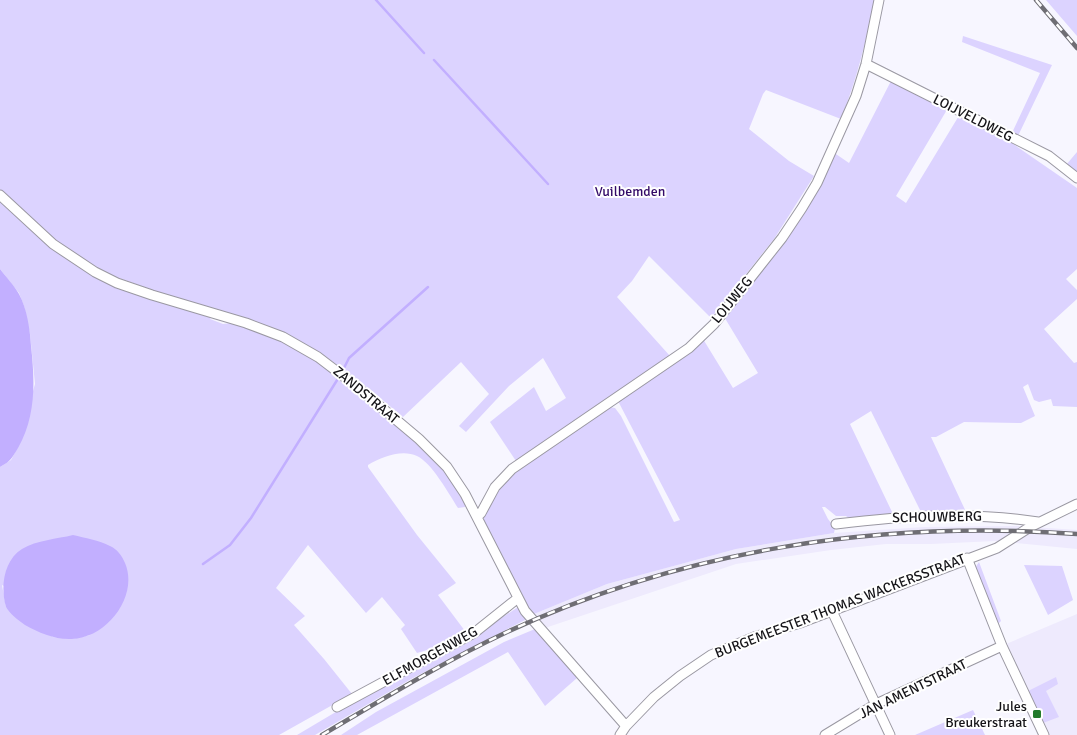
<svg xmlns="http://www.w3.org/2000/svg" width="1077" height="735" font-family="Signika,sans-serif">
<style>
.built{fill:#eeeafd}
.green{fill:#dcd3ff;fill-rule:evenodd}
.water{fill:#c2afff}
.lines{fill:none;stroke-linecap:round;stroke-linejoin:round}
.stream{stroke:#c2afff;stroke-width:2.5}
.street-casing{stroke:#9a98a2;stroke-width:11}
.street{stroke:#fff;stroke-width:9}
.rail-casing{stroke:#6f6e74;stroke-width:4.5}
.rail{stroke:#fff;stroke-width:2.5;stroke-dasharray:8;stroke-linecap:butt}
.poi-dot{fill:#227b2a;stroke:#fff;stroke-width:2}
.labels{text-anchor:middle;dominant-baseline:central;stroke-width:4;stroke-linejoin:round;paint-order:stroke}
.street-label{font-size:14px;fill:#151418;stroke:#fff}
.park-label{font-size:14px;fill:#320967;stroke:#fff}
.poi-label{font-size:14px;fill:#151418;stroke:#fff;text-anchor:end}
</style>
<rect width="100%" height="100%" fill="#f7f6ff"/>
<path class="built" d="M1017,526L1077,530V549L995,541L931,544H886L831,550L736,564L545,628L534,614L607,584L736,549L834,533L924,527Z
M1077,614V735H1042L999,647Z"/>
<path class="green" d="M0,0H874C866,43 857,78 841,119L766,90L763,94L749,129L789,161L814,176L774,239L711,318L649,256L632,281L617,297L670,356L516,461L490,422L534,387L546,411L566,398L543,358L509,386L466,432L459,426L489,394L461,362L403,417C366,386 326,352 281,332C260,322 238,317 216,311C188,304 160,294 133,283C123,279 111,276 101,271C62,252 31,220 0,191Z
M1046,0H1077V36Z
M963,36L1052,65L1017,138L1011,135L1040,73L962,42Z
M892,79L948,108L896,196L906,203L960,114L1006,139L1077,188V269L1066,279L1077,290V299L1044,329L1074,363L1077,362V407L1053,406L1051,399L1039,402L1034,400L1028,384L1023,387L1035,416L1021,423L964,422L936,437H931L967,514H922L871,411L850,424L893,514L850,519L846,516H836L825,507H822L828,519L835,528L834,533L736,549L681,564L607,584L534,614L521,598L483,522L484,515L499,487L514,472L609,407L615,408L621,416L674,522L680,520L618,401L703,339L733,388L758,373L723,315L789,230L833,152L849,163Z
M1077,152V173L1066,165Z
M0,202L42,240L71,262L106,282L212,316L210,319L223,324L232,323L256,330L278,338L309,356L336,375L378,408L435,460L457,488L466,503L465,507L458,508C449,494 432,463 417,456C402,449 381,457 368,465V467L417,535L456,583L438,595L465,631L434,648L417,653L401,629L405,625L382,597L366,613L308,545L276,588L305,616L294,625L324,659L352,694L279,735H0V467L11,460L17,449L35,384L30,334L24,306L19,293L0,269ZM2,585L90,635L72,639L53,637L6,607Z
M979,562L1001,621L997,625L975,568Z
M1024,565L1062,566L1073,600L1048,615Z
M521,605L527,619L413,678L315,735H297L361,697L488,627Z
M535,629L577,678L545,706L508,652L357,735H341L376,712L504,642Z
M1056,677L1058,684L1046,691L1059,717L1043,723L1028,691Z
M973,710L985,735H915Z"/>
<path class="water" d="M0,269C6,277 14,285 19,294C27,309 30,329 31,346C35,382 36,416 18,448C12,458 11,461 0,467Z
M73,535C85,538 99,540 110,546C117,549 122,556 125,563C139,596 107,638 72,639C56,640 39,633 25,625C18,620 10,614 6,607C0,587 4,560 22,549C37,540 57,539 73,535Z"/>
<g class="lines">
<path class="stream" d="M376,0L424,53
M434,60L548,184
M342,372L349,358L428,287
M203,564L230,545L251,518L339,377"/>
<defs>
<path id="street" d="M866,64L1049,156L1077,178
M0,195L53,244L95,272L117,283L152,295L246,323L283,337L318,357L356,386L419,439L447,467L465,494L525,611L626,726
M477,517L481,513L495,487L512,469L689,348L714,324L782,238L802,208L817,183L856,96L866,64L879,0
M836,524C903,516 971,511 1038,522
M967,558L1002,646L1044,735
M832,611L890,735
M337,707L474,633L518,598
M620,735L626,726L654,697L680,676L711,655L754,637L800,623L997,548L1030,527L1077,504
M825,735L876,704L1002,646"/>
</defs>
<use href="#street" class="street-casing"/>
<use href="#street" class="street"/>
<defs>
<path id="rail" d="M1036,0L1077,48
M322,735C383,699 443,662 507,632C685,549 882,520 1077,534"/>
</defs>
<use href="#rail" class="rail-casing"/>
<use href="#rail" class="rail"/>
</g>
<rect class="poi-dot" x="1032" y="709" width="10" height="10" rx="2.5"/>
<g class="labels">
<g class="street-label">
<text transform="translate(973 118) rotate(27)">LOIJVELDWEG</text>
<text transform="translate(732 300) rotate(-51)">LOIJWEG</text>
<text transform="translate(366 395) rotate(40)">ZANDSTRAAT</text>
<text transform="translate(937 517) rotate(-1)">SCHOUWBERG</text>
<text transform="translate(840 606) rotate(-21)">BURGEMEESTER THOMAS WACKERSSTRAAT</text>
<text transform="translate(430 656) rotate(-29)">ELFMORGENWEG</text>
<text transform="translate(913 689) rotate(-26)">JAN AMENTSTRAAT</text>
</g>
<g class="park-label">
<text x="630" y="191">Vuilbemden</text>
</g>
<g class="poi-label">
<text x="1027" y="706">Jules<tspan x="1027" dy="16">Breukerstraat</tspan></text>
</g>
</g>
</svg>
